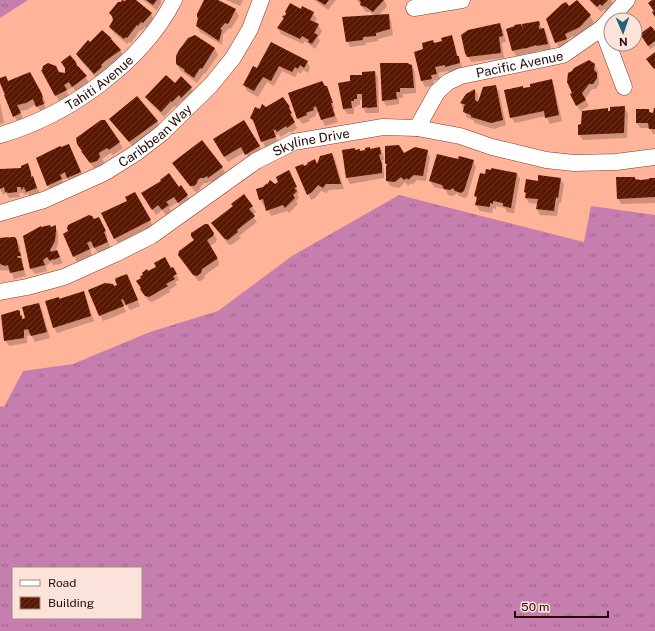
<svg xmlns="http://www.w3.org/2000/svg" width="655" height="631" font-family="'Public Sans',sans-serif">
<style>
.grass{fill:url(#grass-tufts);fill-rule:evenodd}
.shadow{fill:#0003}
.building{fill:url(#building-hatch)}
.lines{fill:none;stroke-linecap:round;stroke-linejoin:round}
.minor-casing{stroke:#7d3d26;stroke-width:17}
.minor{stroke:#fff;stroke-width:16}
.labels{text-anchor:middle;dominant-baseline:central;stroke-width:4;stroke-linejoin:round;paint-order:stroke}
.street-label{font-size:13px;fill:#230902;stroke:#fbe3db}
</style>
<defs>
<pattern id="grass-tufts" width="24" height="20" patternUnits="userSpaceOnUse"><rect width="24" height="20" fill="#c67eae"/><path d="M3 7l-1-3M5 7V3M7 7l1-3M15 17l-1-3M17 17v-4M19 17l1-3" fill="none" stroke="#a0658b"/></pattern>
<pattern id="building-hatch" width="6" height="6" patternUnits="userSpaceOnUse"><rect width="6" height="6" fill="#581700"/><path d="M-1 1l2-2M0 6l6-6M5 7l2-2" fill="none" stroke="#6c3724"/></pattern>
</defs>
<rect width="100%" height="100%" fill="#ffb49a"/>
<path class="grass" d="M0,0H28L0,18Z
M399,195L584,242L591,206L655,215V631H0V406L4,407L23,371L73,364L150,332L218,311L292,256ZM13,568H141V618H13Z"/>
<path class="shadow" d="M127,0H132L151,14L154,20L147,28L145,27L141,31L140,30L131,43L129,42L127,44L114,33L110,27L114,19L110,13Z
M143,0H161V3L157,10Z
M209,0H216L235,10L239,16L231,29L229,28L223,35L222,45L200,32L197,26Z
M226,0H243L240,6Z
M314,0H336L328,10Z
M357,0H384L387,6L378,16L388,15L391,21L393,35L378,39V41L365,43L366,45L350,47L347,41L343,18L375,16L370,12H366Z
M589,0H611L613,3L606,11L604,9L601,12Z
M568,8L590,16L594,22L589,28L582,34L574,37L573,36L567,40L569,45L559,48L556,42Z
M301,10L313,13L317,19L314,23L318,25L322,31L318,38L320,41L315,49L305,41L303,44L281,34L278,28L284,19V17Z
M539,22L542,29H544L547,35L551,49L540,51V50L528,55V53L516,56L513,50L516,26Z
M500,24L503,30L506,42L502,43L504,58L471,62L466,53Z
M655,33V46L650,49L643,38Z
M195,36L215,49L218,55L205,74L204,73L197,83L180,70L177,64Z
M451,36L454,42L458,57L463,69L449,72L448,71L438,73L440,79L433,81L434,85L425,87L422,81L415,52L443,42Z
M120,50L124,56L108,66L97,79L80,60L77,54Z
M307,62L310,67L308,73L303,70L301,74L298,72L295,77L282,71L274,86L267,82L258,97L247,91L244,85L253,67L257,69Z
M594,65L598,71L599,84L596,89H592L585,99L589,106L580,111L571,95L574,93Z
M412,66L415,72L416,93L403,94V98H399V104L386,106L383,100Z
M78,67L89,82L76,92L73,87L66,91L69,96L59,101L43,71L66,74Z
M375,72L378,78L379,113H366L363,107V100H360V105H357V107H354V114H347L343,108L351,82L363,76Z
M30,73L44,99L46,103L44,104L47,110L41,112L36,104L27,110L20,111L23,119L17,122L0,79L8,82Z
M551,81L554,86L562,121L550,124L546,116L515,123L511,117L524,89Z
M175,84L191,87L194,93L185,103L182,100L176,107L174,106L164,117L150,103L146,97Z
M495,86L499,91L506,125L494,129L475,123L473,120L467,118L461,103L467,95L475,90L478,95V104Z
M326,87L335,109H333L338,122L325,126L319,112L316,113V116L309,119L310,121L302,124L298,118Z
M0,102L4,123L0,124Z
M624,107L628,113L627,138L583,140L579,135L607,109L609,112Z
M266,108H289L294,119L293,120L297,128L291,133L290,131L281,137L278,133V135L275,134L278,143L265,147L256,125L254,124L251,118L260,110Z
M655,109V134H653L650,128H640L637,123L649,110L651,113L654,114Z
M110,119L157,121L160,127L133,147Z
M104,121L123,148L113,155L111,153L102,159L104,162L100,167L94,168L86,157Z
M214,140L259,146L263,152L250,160L245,152L228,162Z
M370,148L371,150L380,148L383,154L384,160H382L384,170V178L350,184L347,178L343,151L360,152Z
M72,151L84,178L71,184L68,178L62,180L64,185L51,191L48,185Z
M427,151L430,157L426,181L417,180L412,185L411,183L408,186L405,182L399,188L390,186L387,180Z
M331,154L335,159L344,189L329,190L326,193L321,191L315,198L311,200L296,168L318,166Z
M459,161H473L476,167L467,197L465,198L459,196L457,193L453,196L448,195L446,190L434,187L430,181Z
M173,163L222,167L225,173L212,183L210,181L208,183H204L201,186L200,189L197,192L194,191Z
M27,164L40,194L30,197L28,193L25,195L24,193H19L20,197L9,198L6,193L3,195L0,189V170L22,169Z
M517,174L520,179L514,213L507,212L505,208L496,206V209L493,208L492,213L480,211L476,205L477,199L475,196Z
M291,177L299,193L297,194L299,198L296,201L298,204L289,213L287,211L271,216L266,204L263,205L260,199L268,186H276Z
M560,179L564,184L561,203H559L557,216L540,215L537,209L538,204L529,203L526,198L525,192Z
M655,179V203L621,204L618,198L635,180L641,181Z
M162,181L178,188L180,186L191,202L182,208L178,202L169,208L171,211L166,215L162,210L156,215L146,199Z
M135,193L153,226L118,244L115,238L128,202Z
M244,196L256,212L252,215L257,222L239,236L241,238L231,245L230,244L229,245L216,229Z
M94,221L102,224L108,237L106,238L111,248L98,253L94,247L90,249L92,255L77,262L74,256Z
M55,226L58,232V244L55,252L57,251L63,263L57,265L56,264L54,266L51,262L46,266L47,271L35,274L31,268L51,228Z
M213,233L217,239L216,242L210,246L218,258L219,265L205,275L204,279L200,281H198L183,260Z
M0,239H15L20,246L21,255L23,261L22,262L26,276L14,279L11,271L0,270Z
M173,268L179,280L175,282L177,285L169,290L170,292L152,302L149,301L142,292L138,281L148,273Z
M130,281L140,306L130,310L127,305L123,306L126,312L103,321L89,291L114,287Z
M83,292L86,298L94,321L57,333L54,327L59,300Z
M39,305L42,310L50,338L35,342L31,335L27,336V343L9,346L5,340L19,312L23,320L26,319L23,308Z"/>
<path class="building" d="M122,0L125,1L126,0H136L152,13L143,23L141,22L138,26L137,25L127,38L126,37L124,39L109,27L113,20L112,16L109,13L118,2H121Z
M146,0H157L153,5Z
M204,0H218L236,9L228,24L225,23L220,29L222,30L219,41L196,26L198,18L197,17V14Z
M317,0H329L325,5Z
M359,0H384L373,12L366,7L362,6L360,5L361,2Z
M577,0L591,15L580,27L565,34L567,39L555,43L546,19L562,4L566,2L569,6Z
M590,0H608L602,6L600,4L597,7Z
M652,0H655V17L652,12L654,11L648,3Z
M290,3L301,9L302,6L314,12L310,20L319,24L314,33L318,35L312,44L308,42L309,40L302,36L300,39L277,28L284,18L282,17L284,15L285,16L286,13L285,12Z
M389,14L390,29L376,33V36L363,37V40L346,42L342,17Z
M539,21L540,25L539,26V29L544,28L548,44L536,46V45L524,49L525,48L512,51L506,29L515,26L514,25L521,24L523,29L522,24Z
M500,23L503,36L499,37L501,53L467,57L465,53L461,35L468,30Z
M651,26L655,31V41L648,46L640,34Z
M102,30L109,36L112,39H111L121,50L105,61L101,65L102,67L94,74L76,54L88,40L90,42Z
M195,35L215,48L202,69L200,68L194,78L184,71L185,70L176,64V56L179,50L188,38Z
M452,35L457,56H459L460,63L445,67V65L435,67L437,74L431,75L432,79L421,81L414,52L423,49L422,43L433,40L434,43L442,41L441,38Z
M271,42L308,61L304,68L300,65L298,69L295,67L292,72L279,66L271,81L263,77L254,91L243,85L253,66L257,68L258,66Z
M655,52V68L654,69L646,59Z
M70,55L76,62L77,66H78L87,76L72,87L69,82L64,85L67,90L55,96L41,70H42L43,66L48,63L56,66L59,72L65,73V68L61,62Z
M589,60L595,64L594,70L597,73V78L593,84H589L582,93L586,100L576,106L570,94L572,93L567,82L568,73L572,71L574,68Z
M380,63H408L409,64L412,65L414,88H400V92H396L397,99L382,101Z
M375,71L377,107L367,108V107L362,108V94H357V99H354V101H351L352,108L343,109L338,83L350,81V75H362V72Z
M30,72L41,92L43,97L42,98L44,104L36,107L33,99L26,103L17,105L21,113L13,117L4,95H5L0,83V78L6,76L8,81Z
M166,75L175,83L181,76L192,87L181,98L179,95L172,102L171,101L161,112L145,97Z
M552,79L559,115L545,118L544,111L510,118L504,90L523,86V88L530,87V84Z
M322,81L325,86H327L333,103H331L335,116L321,120L316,106L313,108L314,110L306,113L307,115L297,119L288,93Z
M496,85L503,120L491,123L471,117V115L463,112L464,106L466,105L460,103L466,94L475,89V100L478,102L483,87Z
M137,96L158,121L129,142L109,119Z
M283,97L290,107L289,108L292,113L290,114L295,122L287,128L286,126L277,132L275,129V130L273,129L276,137L261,142L253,120L250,118L255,107L260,109L262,104L266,107Z
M625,106L624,133L578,135V125L581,124L582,111L608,108V111H610V107Z
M654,108H655V129H649L648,123H636V109H649V112L653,113Z
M101,120H105L120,142L109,150L107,148L99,153L100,157L97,161L90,163L81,151H82L77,144L76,138Z
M244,120L260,146L245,155L241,147L224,157L213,139Z
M202,140L223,167L208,178L207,176L204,178H200L198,180L197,183L194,186H190L172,163Z
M69,144L81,172L67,178L65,172L60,175L62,179L47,186L36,158L60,146L61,147Z
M399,145L404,153L415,147L428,150L423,176L414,175L408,180L407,178L404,180L401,177L395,182L386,181V166L387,165L385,163V146Z
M370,147V149L380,147L381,154L379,155L382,164V173L346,178L342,150L355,148V150L360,149V151L365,150V148Z
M332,153L341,184H326L323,188L318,185L312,192L307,195L295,167L303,164L304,166L308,164L307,163L315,159L317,164L320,156Z
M437,154L458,159L459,156L474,160L464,191L461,193L455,191L453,188L450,190L444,189L442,185L429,181Z
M28,163L31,173V177L33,176L37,188L26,192L24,187L21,190V187H17V192L9,193L5,192L4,187L0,189V169L21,168V166Z
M491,168L517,173L511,208L503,206V203L493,201V204L490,203V207L475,205L477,197L474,196L480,173L485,174L486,169L491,170Z
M289,170L297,187L294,188L297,191L293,195L295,198L285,208L283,205L266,211L263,199L259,200L256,189L263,187L267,183V185L270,180L275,184L278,182L276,177Z
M169,173L179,187L181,185L188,195L178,203L174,197L166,202L169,205L162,210L158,205L152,210L141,193L161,181L160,180Z
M538,175L561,178L558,198L556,197L554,211L536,209L538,199L525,198L526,193L524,192L526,179L538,181Z
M616,177H635V179L641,180L649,179V178H655V197L617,199Z
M135,192L151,220L114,239L101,213L127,201L125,197Z
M244,194L253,206L249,209L255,216L237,230L238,232L228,240L226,239H225L211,223L233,206L231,204Z
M89,215L92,216L94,219L99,217L106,231L104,232L108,242L94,248L91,241L87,243L90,249L73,257L63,234L68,231L67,228L68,225Z
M205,224H208L214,233L213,236L207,240L217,257V259L202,269L201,273L197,276L193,275L178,255L179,251L194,240L191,236V233Z
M50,225L51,227L56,225V231L55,241L50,250L51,252L57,250L60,257L53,260L52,259L50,261L47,257L43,260L45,265L30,269L23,236L41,226V227Z
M9,237V238L11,237H15L17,240L19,252H20L21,256H17L18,258H21L24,270L10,273L8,265L5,266L0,264V238Z
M165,257L171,268L173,267L177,274L173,276L175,279L166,284L168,286L149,297L145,296L140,289L141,288L136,281L141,278L140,276L143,275L142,273L147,269L148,271L156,267L154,263Z
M127,274L138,300L126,305L123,299L121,300L124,306L99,316L88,290L105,283L113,284L114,286L117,285L115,280L116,278Z
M84,291L91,316L53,328L45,301L59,297V299Z
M39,303L47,332L31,336L28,329L24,330V338L4,341L1,315L18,310L20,311V316L22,315V319L25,318L22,307Z"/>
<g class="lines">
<defs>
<g id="minor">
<path d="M414,8L462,0"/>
<path d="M602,28L624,87"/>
<path id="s1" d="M417,128L437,92L448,82L461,76L563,55L602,28L627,0"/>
<path id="s2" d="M0,135C67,116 142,63 174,0"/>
<path id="s3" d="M0,213L44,200L104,173L136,153L162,133L211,85L233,58L250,29L261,0"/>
<path id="s4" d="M0,292L27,287L64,277L115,254L151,236L256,161L294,142L383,127L417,128L460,136L492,147L546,160L574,163L616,162L655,157"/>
</g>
</defs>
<use href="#minor" class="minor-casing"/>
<use href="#minor" class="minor"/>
</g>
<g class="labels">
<g class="street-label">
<text stroke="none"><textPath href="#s1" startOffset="130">Pacific Avenue</textPath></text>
<text stroke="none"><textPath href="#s2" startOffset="113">Tahiti Avenue</textPath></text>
<text stroke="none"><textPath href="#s3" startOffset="175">Caribbean Way</textPath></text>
<text stroke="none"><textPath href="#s4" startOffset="350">Skyline Drive</textPath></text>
</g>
</g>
<rect x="12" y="567" width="130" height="52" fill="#fbe3db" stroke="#a58c84"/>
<rect x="20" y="580" width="20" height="6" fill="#ffffff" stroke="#a58c84"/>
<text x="48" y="587" font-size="12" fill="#230902">Road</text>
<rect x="20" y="597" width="20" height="12" fill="url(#building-hatch)" stroke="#a58c84"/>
<text x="48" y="607" font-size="12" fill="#230902">Building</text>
<g transform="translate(623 32) rotate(178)"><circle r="19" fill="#fbe3db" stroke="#a58c84"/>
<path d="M0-3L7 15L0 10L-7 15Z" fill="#206376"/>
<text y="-6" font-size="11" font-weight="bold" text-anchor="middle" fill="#230902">N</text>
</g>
<path d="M515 611v6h93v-6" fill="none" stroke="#230902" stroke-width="2"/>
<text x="521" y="611" font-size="12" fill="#230902" stroke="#fbe3db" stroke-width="3" paint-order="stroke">50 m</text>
</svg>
